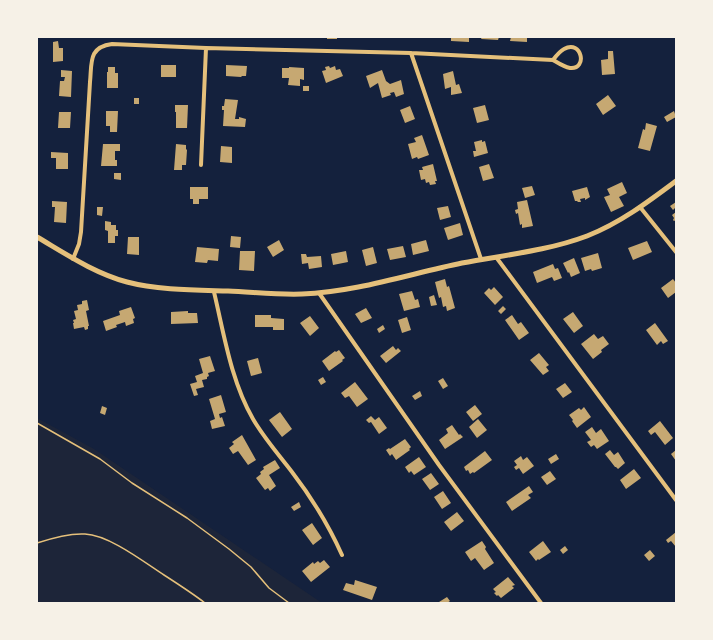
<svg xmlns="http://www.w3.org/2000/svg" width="713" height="640" font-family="'PT Sans Narrow',sans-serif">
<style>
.green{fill:#1d2539}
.building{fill:#c6a872}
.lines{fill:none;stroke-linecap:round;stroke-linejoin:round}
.path{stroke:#e5c07b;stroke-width:1.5}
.minor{stroke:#e5c07b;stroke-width:4}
.tertiary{stroke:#e5c07b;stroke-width:5}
</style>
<rect width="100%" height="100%" fill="#14213d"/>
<path class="green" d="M37,418L94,449L322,603H37Z"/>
<path class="building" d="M327,37H337V39H327Z
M451,37H469V42L451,41Z
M482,37H499L498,40L481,39Z
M511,37H527V42L510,41Z
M58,41L59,48H63V61L53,62V42Z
M608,51H613L615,74L602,75L601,60L608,59Z
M161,65H176V77H161Z
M226,65L247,66L246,76H242L241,77L226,76Z
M329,66L330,68L335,66L336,70L340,69L343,76L326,83L322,71L326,70L325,67Z
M108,67H115V73H118V88H107V72H108Z
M289,67L304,68V80L300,79V86L288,85L289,78H282V68H289Z
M61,70L72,71L71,97L59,96L60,81H64L65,77H61Z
M382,70L386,81L390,84L401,80L404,94L396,97L394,92L390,93L391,95L382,98L378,83L370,88L366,76Z
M453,71L456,85L459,84L462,93L451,95V87L445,89L443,74Z
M303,86H309V91H303Z
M608,95L616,106L603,115L596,104Z
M134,98H139V104H134Z
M225,99L238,100L235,119H239V117L246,119L245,127L223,126L224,110H222V106H224Z
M175,105H188L187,128H176V112H175Z
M485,105L489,120L477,123L473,108Z
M410,106L415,119L405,123L400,110Z
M106,111H118L117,132H110V126H106Z
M674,111L676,117L667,122L664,117Z
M59,112H71L70,128H58Z
M646,123L657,126L650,151L638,148L643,129L645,130Z
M422,135L429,155L418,159L417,157L412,159L408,144L416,142L414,138Z
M482,140V142L485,141L488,153L474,157L473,151H476L474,142Z
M103,144H120V151H115V160H117V166H101Z
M176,144L186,145V149L187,150L186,165H182V170H174Z
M221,146L232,147V163L220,162Z
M51,152L68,153V169H56V158H51Z
M433,164L437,181H435L436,184L430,185L429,182L426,183L425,179L421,180L419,170H423L422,167Z
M489,164L494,178L483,181L479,167Z
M114,173H121V180L114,179Z
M622,182L627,193L619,197L624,206L611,212L604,197L610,195L607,189Z
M532,186L535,195L525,198L522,188Z
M190,187H208V199H199V204H193V199H190Z
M587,187L590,197L585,200V198L580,199L581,202H578L577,201H575L572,191Z
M527,200L533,226L522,228V224L520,225L518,213L516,214L515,210L518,209L517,202Z
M52,201L67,202L66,223L54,222L55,207H52Z
M676,202V209L675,208L673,210L670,206Z
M448,206L451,217L440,220L437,208Z
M97,207H103L102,216L97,215Z
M676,212V220L674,221L673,220L674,218L672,215Z
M105,221L111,222V225H116V230H118V236H115V243H108V231L105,230Z
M460,223L463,235L448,240L444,228Z
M231,236L241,237L240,248L230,247Z
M128,237H139V255L127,254Z
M279,240L284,250L273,257L267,247Z
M426,240L429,251L413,255L411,244Z
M647,241L652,252L633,260L628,248Z
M403,246L406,257L390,260L387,249Z
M197,247L219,249L218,261L208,260L207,263L195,262Z
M373,247L377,263L366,266L362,250Z
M240,251H255L254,271L239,270Z
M346,251L348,262L333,265L331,254Z
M598,253L602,268L592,271L591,269L585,271L581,258Z
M301,254H306L307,257L321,256L322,267L309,269L308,263L302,264Z
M574,258L580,273L571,277L569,272L568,273L563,263Z
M553,264L555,269L558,268L562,278L554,281L552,277L537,283L533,272Z
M445,279L447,287L449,286L455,308L447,311L446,306L443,307L441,297L439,298L435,282Z
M673,279L676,283V292L668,298L661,288Z
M494,287L503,297L495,305L484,293L489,288L491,290Z
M412,291L415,300L418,299L420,307L404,311L399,294Z
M434,295L437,305L431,306L429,297Z
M87,300L89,310L86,311L89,326H88V329L85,330L84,327L74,329L73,323H74L73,320L76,319L74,311L78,310L77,305L82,304V301Z
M503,306L506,309L501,314L498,311Z
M131,307L135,318L133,319L134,323L126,326L125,322L116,325L117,327L106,331L103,321L120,315L119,311Z
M366,308L372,318L361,323L355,314Z
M188,311V313H197L198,323L171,324V312Z
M573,312L583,326L574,333L563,319Z
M255,315H271V318L284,319V330H273V327H255Z
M512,315L518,324L521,322L529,333L519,340L505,320Z
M310,316L319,328L310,336L300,323Z
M407,317L411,330L402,333L398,320Z
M655,323L668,341L663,344L661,341L657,345L646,330Z
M383,325L385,329L379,333L377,329Z
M594,334L598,339L603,336L609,344L601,350L602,352L593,359L581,344Z
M393,346L396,350L398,348L401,351L386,363L380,356Z
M339,350L345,358L342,360L343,361L329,371L322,361L335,351L336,352Z
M539,353L549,365L546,367L549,371L543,375L530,360Z
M210,356L215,371L208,373L209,376L207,377V379L202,380L204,387L196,389L198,395L194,396L190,384L197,382L195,376L203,373L199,359Z
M258,358L262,373L251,376L247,361Z
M323,377L326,382L321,385L318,380Z
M443,378L448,386L443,389L438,381Z
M355,382L368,399L357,407L349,396L345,398L341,393Z
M565,383L572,392L563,398L556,389Z
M420,391L422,396L415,400L412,396Z
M221,395L226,412L219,414L220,418L222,417L225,426L212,429L210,421L215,419L209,399Z
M475,405L482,414L473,421L466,412Z
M102,406L107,408L105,415L100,413Z
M584,407L591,417L577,428L572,421L573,420L569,415L579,408L581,410Z
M280,412L292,429L282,437L269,420Z
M371,416L375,420L379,417L387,428L379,434L371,422L369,423L366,420Z
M478,419L487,430L477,438L469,427Z
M660,421L673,438L665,445L655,432L651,435L648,431Z
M452,425L459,435L460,434L463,437L445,449L439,440L448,433L446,429Z
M592,427L596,433L601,429L609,441L597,449L594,445L591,447L587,442L591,440L585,432Z
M242,435L256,460L248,465L238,451L233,454L229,448L234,444L232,442Z
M405,439L411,447L409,449L410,450L396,460L392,454L390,456L386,450L389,448L390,449Z
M610,450L614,455L618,452L625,463L618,469L616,467H615L605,454Z
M676,450V461L671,454Z
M485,451L492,460L474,473L473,472L470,474L468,470L466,471L464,467Z
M556,454L559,459L551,464L548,459Z
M521,456L523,460L527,457L534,466L523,474L519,468L516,470L514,467L517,465L514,461Z
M419,457L426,467L414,475L411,471L409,473L405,467Z
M275,460L280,468L269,475L276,486L270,491L268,488L265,490L256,478L261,474L260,472L264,469L263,467Z
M634,469L641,478L626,489L620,480Z
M550,471L556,479L547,485L541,477Z
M431,473L439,484L430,490L422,479Z
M529,486L533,492L528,495L531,498L512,511L506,502Z
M443,491L451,503L442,509L434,497Z
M299,502L301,507L294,511L291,507Z
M457,512L464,521L451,531L444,522Z
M312,523L322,538L313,545L302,530Z
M676,532V547L671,541L668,543L666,540Z
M482,541L486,547L485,549L494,563L484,570L475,558L471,561L465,552Z
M543,541L551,552L539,560L538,559L536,561L529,552Z
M565,546L568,550L563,554L560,550Z
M650,550L655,556L649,561L644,555Z
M324,560L330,567L311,582L302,571L313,562L314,564L318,561L320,563Z
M508,577L515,585L512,586L514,588L501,598L498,595L497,596L494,593L496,592L493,589Z
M355,580L377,587L372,600L343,590L346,583L354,585Z
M447,597L450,601L447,603H440L439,602Z"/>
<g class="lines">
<path class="path" d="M37,423L100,459L132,483L187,518L229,549L251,567L269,588L289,603
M37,543C52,538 69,533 85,534C109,535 144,562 164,575C178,584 192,593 205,603"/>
<path class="minor" d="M411,53L481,259
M201,165L206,48
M640,207L676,252
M496,257L676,500
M73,259L79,244L81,232L90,82C92,63 88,47 112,44L206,48L411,53L553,60C558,63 564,67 570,68C588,70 582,39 564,49C560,51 556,56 553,60
M214,292C224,334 231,381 253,419C264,438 279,455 292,472C312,498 329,526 342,555
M319,293L439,465L541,603"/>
<path class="tertiary" d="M37,237C66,254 94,273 127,282C157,290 197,290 228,291C253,292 278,295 302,294C356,292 409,274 462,263C504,255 547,251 587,236C620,223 648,202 676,181"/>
</g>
<rect width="713" height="640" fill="none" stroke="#f6f1e7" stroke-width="76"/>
</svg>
